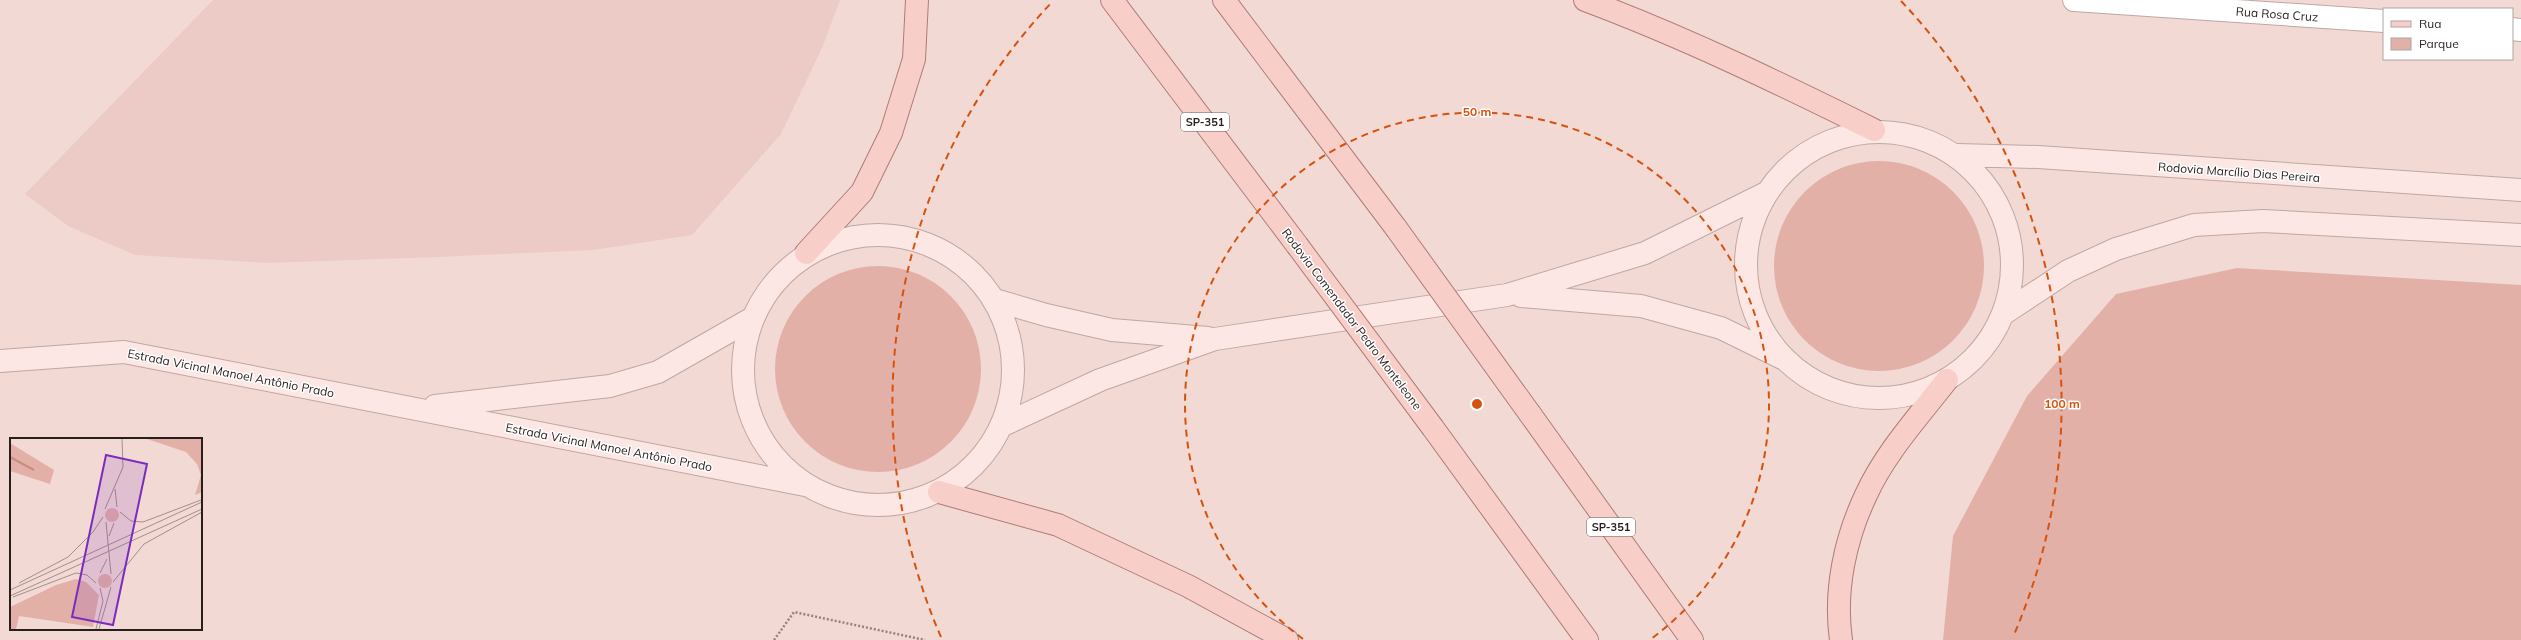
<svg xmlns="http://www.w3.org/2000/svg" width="2521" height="640" font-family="Mulish,sans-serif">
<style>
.built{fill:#eccac6}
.green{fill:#e3b0a8}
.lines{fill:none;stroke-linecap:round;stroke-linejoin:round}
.street-casing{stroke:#bfa7a3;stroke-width:24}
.secondary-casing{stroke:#bfa7a3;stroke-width:24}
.primary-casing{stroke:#ad7c75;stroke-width:24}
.path{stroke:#95827f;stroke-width:2.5;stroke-dasharray:2 2;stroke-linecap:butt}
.street{stroke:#fff;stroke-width:22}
.secondary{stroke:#fce7e4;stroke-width:22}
.primary{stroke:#f8cec8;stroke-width:22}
.primary-bridge-casing{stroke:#ad7c75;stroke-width:24;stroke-linecap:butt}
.primary-bridge{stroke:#f8cec8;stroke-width:22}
.ring{fill:none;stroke:#d5530e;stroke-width:2;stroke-dasharray:7 5}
.labels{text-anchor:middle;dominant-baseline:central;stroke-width:3;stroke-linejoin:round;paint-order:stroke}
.shield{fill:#fff;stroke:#686261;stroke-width:1}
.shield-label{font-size:11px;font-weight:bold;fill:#281f1d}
.street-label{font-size:12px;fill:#281f1d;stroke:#fff}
.inset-river{fill:none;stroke:#c78c83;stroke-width:2}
.inset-road{fill:none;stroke:#a28f8b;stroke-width:1}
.view{fill:#7b2cbf;fill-opacity:0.15;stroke:#7b2cbf;stroke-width:2}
.inset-edge{fill:none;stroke:#281f1d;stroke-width:2}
.centre{fill:#d5530e;stroke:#fff;stroke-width:2}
.ring-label{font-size:12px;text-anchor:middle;font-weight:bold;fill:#d5530e;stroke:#fff;stroke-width:3;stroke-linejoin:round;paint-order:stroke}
</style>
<rect width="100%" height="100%" fill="#f3d9d4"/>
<path class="built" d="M213,0H840L822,48L781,134L692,235L594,250L437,257L267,263L135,255L68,226L25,194Z"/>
<path class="green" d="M1774 266a105 105 0 1 1 210 0a105 105 0 1 1-210 0Z
M775 369a103 103 0 1 1 206 0a103 103 0 1 1-206 0Z
M2237,268L2521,285V640H1943L1953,536L2027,396L2116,294Z"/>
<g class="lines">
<defs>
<path id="street" d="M2074,0L2384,21
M2512,29L2521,30"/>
<path id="secondary" d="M1746 265a133 133 0 1 1 266 0a133 133 0 1 1-266 0Z
M1957,155L2038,157L2521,190
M743 370a135 135 0 1 1 270 0a135 135 0 1 1-270 0Z
M1521,296L1641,306L1721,328L1782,358
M995,300L1046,315L1112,330L1208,338
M2003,314L2068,271L2116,249L2194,225L2263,221L2521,235
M0,361L124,352L805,485
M435,406L610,386L658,372L751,319
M1003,425L1100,380L1215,339L1507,295L1645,253L1764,194"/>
<path id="primary" d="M1112,0L1297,245
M1224,0L1396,228
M1585,0C1684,37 1779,83 1874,130
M806,253L862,192L891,133L914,59L917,0
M1530,414L1692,640
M1433,428L1587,640
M939,492L1058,525L1188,586L1287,640
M1841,640C1834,591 1845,539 1866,495C1885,453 1919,416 1947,380"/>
</defs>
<use href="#street" class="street-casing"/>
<use href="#secondary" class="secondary-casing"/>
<use href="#primary" class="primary-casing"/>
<path class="path" d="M774,640L794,612L925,640"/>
<use href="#street" class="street"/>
<use href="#secondary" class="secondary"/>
<use href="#primary" class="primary"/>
<defs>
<path id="primary-bridge" d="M1396,228L1530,414
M1297,245L1433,428"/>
</defs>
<use href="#primary-bridge" class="primary-bridge-casing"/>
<use href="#primary-bridge" class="primary-bridge"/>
</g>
<g class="ring">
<path d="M1303 639A292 292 0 1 1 1651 639"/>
<path d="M941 637A585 585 0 0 1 1053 1M1901 1A585 585 0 0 1 2013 637"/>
</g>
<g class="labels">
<g class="shield">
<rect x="1181" y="113" width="48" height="18" rx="3"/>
<rect x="1587" y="518" width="48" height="18" rx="3"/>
</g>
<g class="shield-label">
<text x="1205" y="122">SP-351</text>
<text x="1611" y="527">SP-351</text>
</g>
<g class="street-label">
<text transform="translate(2277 14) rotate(4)">Rua Rosa Cruz</text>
<text transform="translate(2239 172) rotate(4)">Rodovia Marcílio Dias Pereira</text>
<text transform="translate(1352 319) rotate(53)">Rodovia Comendador Pedro Monteleone</text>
<text transform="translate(231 373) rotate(11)">Estrada Vicinal Manoel Antônio Prado</text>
<text transform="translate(609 447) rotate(11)">Estrada Vicinal Manoel Antônio Prado</text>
</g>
</g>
<g transform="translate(10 438)">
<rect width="192" height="192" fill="#f3d9d4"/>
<path d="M137,1H192V54L185,57L191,37L187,26L176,14ZM0,5L44,32L40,46L0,33ZM95 77a7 7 0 1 1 14 0a7 7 0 1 1-14 0ZM88 143a7 7 0 1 1 14 0a7 7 0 1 1-14 0ZM66,141L76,144L89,157L83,189L9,178L6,191H0V169L46,147Z" fill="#e3b0a8"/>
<path class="inset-river" d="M0,19L24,32"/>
<path class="inset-road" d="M105,51L107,69M95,71L113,29L112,1M110,74L121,83L133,84L191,62M96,84L101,136M99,98L104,85M90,135L97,121M103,144L134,106L192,74M9,145L58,119L83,94L93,79M0,152L192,64M0,158L192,71M3,159L66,135L77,137L86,145M86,191L93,163L90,150M89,191L101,149"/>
<path class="view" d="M96,17L137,26L103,187L62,179Z"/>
<rect width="192" height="192" class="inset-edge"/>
</g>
<circle cx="1477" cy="404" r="6" class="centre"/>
<g class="ring-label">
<text x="1477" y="116">50 m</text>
<text x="2062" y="408">100 m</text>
</g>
<rect x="2383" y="8" width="130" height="52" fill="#ffffff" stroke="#a9a5a5"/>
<rect x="2391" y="21" width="20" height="6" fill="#f8cec8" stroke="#a9a5a5"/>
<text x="2419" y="28" font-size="12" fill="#281f1d">Rua</text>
<rect x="2391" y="38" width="20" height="12" fill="#e3b0a8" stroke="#a9a5a5"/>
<text x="2419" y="48" font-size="12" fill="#281f1d">Parque</text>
</svg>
